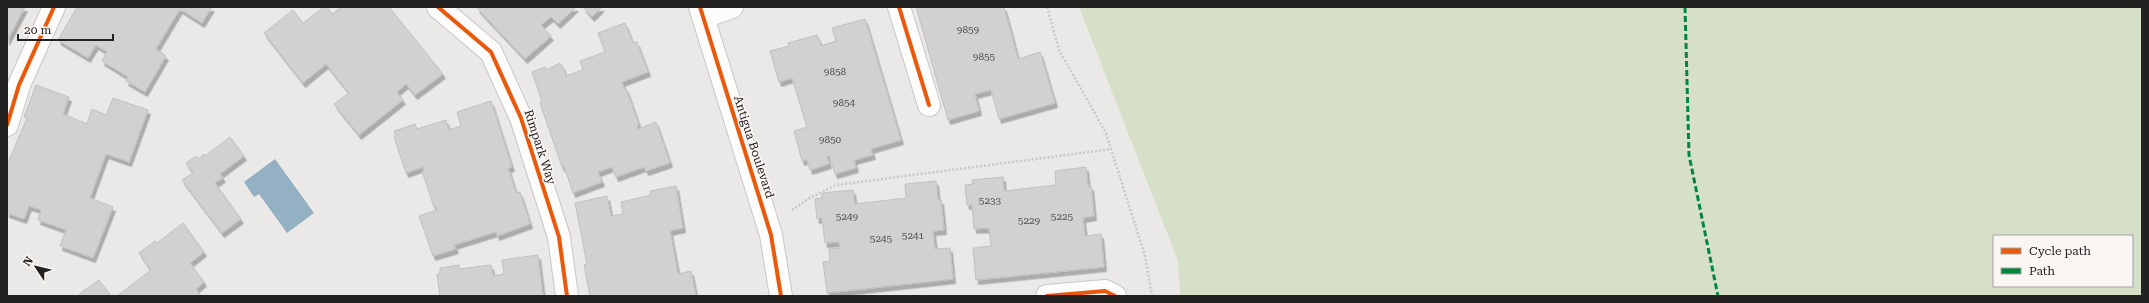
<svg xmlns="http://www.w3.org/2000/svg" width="2149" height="303" font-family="'Roboto Serif',serif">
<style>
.green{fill:#d6dfc8;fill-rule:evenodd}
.water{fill:#94b1c3}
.building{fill:#d2d1cf;stroke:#c2c0bf;filter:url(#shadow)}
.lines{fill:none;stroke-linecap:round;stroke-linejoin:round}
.minor-casing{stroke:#c8c7c6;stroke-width:24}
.path{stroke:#c9c8c8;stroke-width:2.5;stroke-dasharray:2 2;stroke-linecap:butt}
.minor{stroke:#fcfcfb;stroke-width:22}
.quiet{stroke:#00873e;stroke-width:3;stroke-dasharray:6 3;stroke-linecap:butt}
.cycleway-casing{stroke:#faf6f4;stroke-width:6}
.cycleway{stroke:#e8590c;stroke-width:4}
.labels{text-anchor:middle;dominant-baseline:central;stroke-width:3;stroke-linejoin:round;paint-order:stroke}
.number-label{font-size:10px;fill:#50504e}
.street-label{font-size:12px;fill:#232221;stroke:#faf6f4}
</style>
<defs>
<filter id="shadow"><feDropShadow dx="2.5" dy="4.5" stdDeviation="0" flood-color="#0004"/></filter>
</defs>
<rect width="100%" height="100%" fill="#ebe9e7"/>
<path class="green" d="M1079,7H2142V296H1180L1178,261ZM1994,236H2132V286H1994Z"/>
<path class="water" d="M275,159L314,213L287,233L259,194L254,197L244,182Z"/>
<path class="building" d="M7,7H25L7,41Z
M77,7H212L202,23L180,9L156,49L166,56L145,92L126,81L128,77L102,61L107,52L96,45L88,58L58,40Z
M324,7H327L332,14L341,7H389L443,74L415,95L406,84L397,92L403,100L359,135L334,104L349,93L326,64L303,83L264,33L293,10L303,23Z
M478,7H576L558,24L551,17L541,25L551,36L525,59L477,8Z
M583,7H602L592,17Z
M916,7H1004L1018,59L1040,52L1055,103L999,119L991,90L975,94L979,111L948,120Z
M865,19L901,140L871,149L873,155L854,160L856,168L835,174L829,156L827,157L829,164L810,170L807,160L802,161L794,131L807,127L792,78L779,82L770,51L789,46L788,43L817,35L821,46L836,41L832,28Z
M625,23L633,43L637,42L648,72L622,82L624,88H626L639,125L637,126L638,129L656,122L670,163L646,171L644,167L616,177L612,167L598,172L602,182L573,193L564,166L562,167L540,103L542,102L532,72L545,67L546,70L560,63V65H562L566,76L583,70L580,61L605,52L598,33Z
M36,85L69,97L63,114L87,124L92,109L106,115L113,98L148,110L129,162L106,154L90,198L113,207L93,258L60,246L66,230L38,220L41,210L29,206L24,219L7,213V165L27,118L24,117Z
M491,101L512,167L508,168L516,193L520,192L530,224L497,236L496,232L454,245L456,249L433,256L419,216L437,210L436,206L434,207L422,171H424L423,167L406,173L394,137H396L394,131L415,124L417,129L446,120L449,130L461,126L457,112Z
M230,137L244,156L220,174L223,178L215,183L241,219L222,233L182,180L193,173L186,163L196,156L198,159L204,154L205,156Z
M1086,167L1088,187L1091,186L1094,216L1083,218L1085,236L1101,234L1104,267L976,280L973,248L991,246L989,228L974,229L972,205H967L965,185L973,184L972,180L1003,177L1004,191L1056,185L1055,171Z
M936,181L938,200H941L944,230L933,231L935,249L950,248L953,279L827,293L823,262L830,261L829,249L840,248L839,242L825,243L822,218L817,219L815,199L822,198V193L853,190L855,204L906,198L905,184Z
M676,186L683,228L670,231L678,274L691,271L696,296H590L584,265L587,264L575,203L607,196L611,216L623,214L621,202L651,195L650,191Z
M183,223L204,252L190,263L204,282L196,289L201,296H117L151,270L139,253L155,241L157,243Z
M538,255L543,296H440L437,274L440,273V268L459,265V269L491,265L493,276L504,274L502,260Z
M99,280L111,296H78L83,291Z"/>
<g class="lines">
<defs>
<path id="minor" d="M438,7L491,52L521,118L559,237L567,296
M700,7L771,235L781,296
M899,7L929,105
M703,17L732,7
M7,125L19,85L54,7
M1047,296L1105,291L1115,296"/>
</defs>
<use href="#minor" class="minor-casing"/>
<path class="path" d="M1047,7L1059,50L1106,133L1145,256L1152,296
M792,210L808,199L836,185L1112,149"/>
<use href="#minor" class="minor"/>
<path class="quiet" d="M1685,7L1689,155L1718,296"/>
<defs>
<path id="cycleway" d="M438,7L491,52L521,118L559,237L567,296
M700,7L771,235L781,296
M899,7L929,105
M7,125L19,85L54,7
M1047,296L1105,291L1115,296"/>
</defs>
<use href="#cycleway" class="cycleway-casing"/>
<use href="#cycleway" class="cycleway"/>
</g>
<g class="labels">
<g class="number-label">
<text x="968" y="29">9859</text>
<text x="984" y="56">9855</text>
<text x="835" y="71">9858</text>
<text x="844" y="102">9854</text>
<text x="830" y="139">9850</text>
<text x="990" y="200">5233</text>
<text x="847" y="216">5249</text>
<text x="1062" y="216">5225</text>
<text x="1029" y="220">5229</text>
<text x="913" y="235">5241</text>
<text x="881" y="238">5245</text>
</g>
<g class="street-label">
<text transform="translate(540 147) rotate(72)">Rimpark Way</text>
<text transform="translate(754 147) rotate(72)">Antigua Boulevard</text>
</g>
</g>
<rect width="2149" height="303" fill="none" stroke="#232221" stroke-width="16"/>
<rect x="1993" y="235" width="140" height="52" fill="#faf6f4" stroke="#a4a1a0"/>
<rect x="2001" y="248" width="20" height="6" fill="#e8590c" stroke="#a4a1a0"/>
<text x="2029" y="255" font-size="12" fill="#232221">Cycle path</text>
<rect x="2001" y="268" width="20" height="6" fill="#00873e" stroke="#a4a1a0"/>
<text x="2029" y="275" font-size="12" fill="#232221">Path</text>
<g transform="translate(36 267) rotate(305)" stroke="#faf6f4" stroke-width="3" paint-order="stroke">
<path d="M0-3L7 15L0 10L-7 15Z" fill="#232221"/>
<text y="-6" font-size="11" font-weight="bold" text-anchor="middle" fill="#232221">N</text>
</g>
<path d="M18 34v6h95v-6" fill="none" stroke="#232221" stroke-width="2"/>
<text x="24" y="34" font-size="12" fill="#232221" stroke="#faf6f4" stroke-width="3" paint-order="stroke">20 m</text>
</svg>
